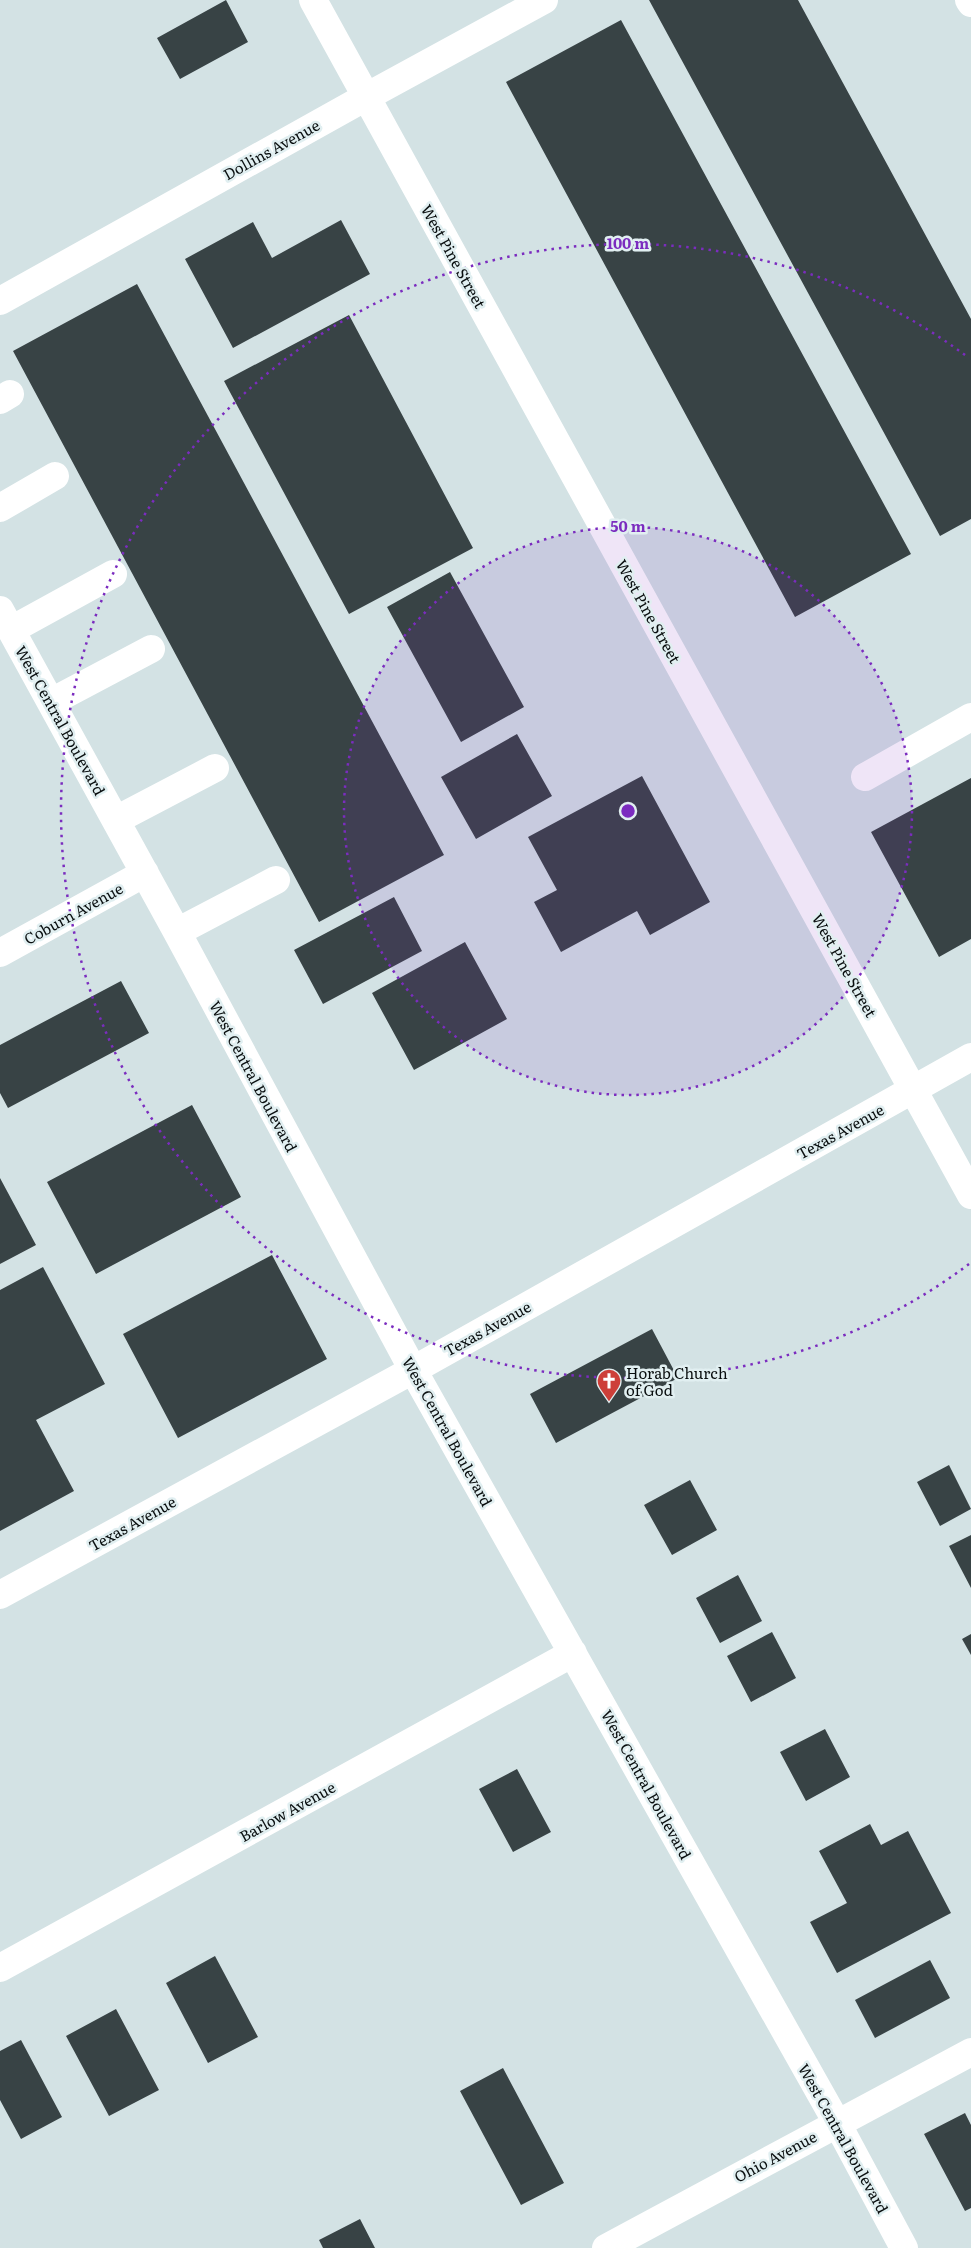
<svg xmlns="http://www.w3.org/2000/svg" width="971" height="2248" font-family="Literata,serif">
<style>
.building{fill:#384345}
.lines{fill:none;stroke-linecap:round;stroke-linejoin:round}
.minor{stroke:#fff;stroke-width:28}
.ring{fill:none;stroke:#7b2cbf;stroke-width:2.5;stroke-dasharray:2.5 5}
.labels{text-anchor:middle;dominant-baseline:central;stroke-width:5;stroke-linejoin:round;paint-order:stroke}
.street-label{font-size:15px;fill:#090e0f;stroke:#e1eff1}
.poi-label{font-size:15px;fill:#090e0f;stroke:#e1eff1;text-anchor:start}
.centre{fill:#7b2cbf;stroke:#e1eff1;stroke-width:2.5}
.ring-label{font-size:15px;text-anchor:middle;font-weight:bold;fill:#7b2cbf;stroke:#e1eff1;stroke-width:5;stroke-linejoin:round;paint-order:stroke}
</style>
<rect width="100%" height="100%" fill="#d3e2e4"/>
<path class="building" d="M226,0L248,42L180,79L157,38Z
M649,0H798L971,319V519L940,536Z
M621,20L911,554L795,617L506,82Z
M341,220L370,274L233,348L185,259L253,222L272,258Z
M137,284L444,855L319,922L13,351Z
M349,315L473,548L349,614L224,381Z
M450,572L524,707L461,742L387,607Z
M517,734L552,796L476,839L441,777Z
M642,776L710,902L650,935L637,911L561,952L534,902L557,890L528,837Z
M971,778V939L939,957L871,832Z
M394,897L422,951L323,1004L294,950Z
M465,942L507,1019L414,1070L372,993Z
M121,981L149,1033L8,1108L0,1093V1045Z
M192,1105L241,1197L96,1274L47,1182Z
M0,1178L36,1245L0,1264Z
M272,1255L327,1359L178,1438L123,1334Z
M43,1267L105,1384L36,1420L74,1491L0,1531V1290Z
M652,1329L678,1378L556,1443L530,1394Z
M949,1465L971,1509L940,1526L917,1482Z
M690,1480L717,1530L672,1555L644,1505Z
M971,1535V1588L949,1546Z
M738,1575L762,1621L720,1643L696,1598Z
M772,1632L796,1678L751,1702L727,1656Z
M971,1634V1655L962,1639Z
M825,1729L850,1777L806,1801L780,1752Z
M517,1769L551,1832L513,1852L479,1789Z
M870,1824L881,1845L908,1831L951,1913L837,1973L810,1922L847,1903L819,1851Z
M215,1956L258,2037L208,2063L166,1983Z
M930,1960L950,1998L875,2038L855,2000Z
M116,2009L159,2090L109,2116L66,2036Z
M21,2040L62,2117L21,2139L0,2100V2051Z
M503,2068L564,2183L521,2205L460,2091Z
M965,2113L971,2125V2208L965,2211L924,2134Z
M360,2219L375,2248H323L319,2240Z"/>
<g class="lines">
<path class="minor" d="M313,0L971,1195
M969,0L971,3
M0,301L366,97L544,0
M0,400L10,394
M0,508L55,476
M0,610L177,932L413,1370L837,2123L904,2248
M11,630L113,574
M51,702L151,649
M865,777L971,717
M116,820L215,768
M177,932L276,880
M0,953L145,873
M0,1595L413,1370L971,1057
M0,1968L573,1653
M606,2248L971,2052"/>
</g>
<circle cx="628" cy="811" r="284" fill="#7b2cbf" fill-opacity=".12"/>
<g class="ring">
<circle cx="628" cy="811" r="284"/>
<path d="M969 1264A567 567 0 1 1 969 358"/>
</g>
<defs>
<symbol id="church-pin" viewBox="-11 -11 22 30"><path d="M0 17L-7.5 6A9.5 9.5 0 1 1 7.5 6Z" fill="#cd3f39" stroke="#e1eff1"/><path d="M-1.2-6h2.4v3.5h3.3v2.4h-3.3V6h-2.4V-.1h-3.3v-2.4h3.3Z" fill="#fff"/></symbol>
</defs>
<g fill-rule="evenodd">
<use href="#church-pin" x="595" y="1367" width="28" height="38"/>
</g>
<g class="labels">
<g class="street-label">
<text transform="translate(271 149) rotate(-29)">Dollins Avenue</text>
<text transform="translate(454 256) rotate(61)">West Pine Street</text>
<text transform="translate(649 611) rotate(61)">West Pine Street</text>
<text transform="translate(61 720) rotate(61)">West Central Boulevard</text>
<text transform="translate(73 913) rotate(-29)">Coburn Avenue</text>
<text transform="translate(845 965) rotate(61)">West Pine Street</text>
<text transform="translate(254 1076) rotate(62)">West Central Boulevard</text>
<text transform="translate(840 1131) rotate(-29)">Texas Avenue</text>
<text transform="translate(487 1328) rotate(-29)">Texas Avenue</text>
<text transform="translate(448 1431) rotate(61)">West Central Boulevard</text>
<text transform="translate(132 1523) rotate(-29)">Texas Avenue</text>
<text transform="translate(647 1784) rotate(61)">West Central Boulevard</text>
<text transform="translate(287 1811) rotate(-29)">Barlow Avenue</text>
<text transform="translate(844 2138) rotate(61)">West Central Boulevard</text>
<text transform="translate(775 2156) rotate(-28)">Ohio Avenue</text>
</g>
<g class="poi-label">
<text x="626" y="1372">Horab Church<tspan x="626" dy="17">of God</tspan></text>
</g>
</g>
<circle cx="628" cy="811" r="8" class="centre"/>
<g class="ring-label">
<text x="628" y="249">100 m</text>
<text x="628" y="532">50 m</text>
</g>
</svg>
